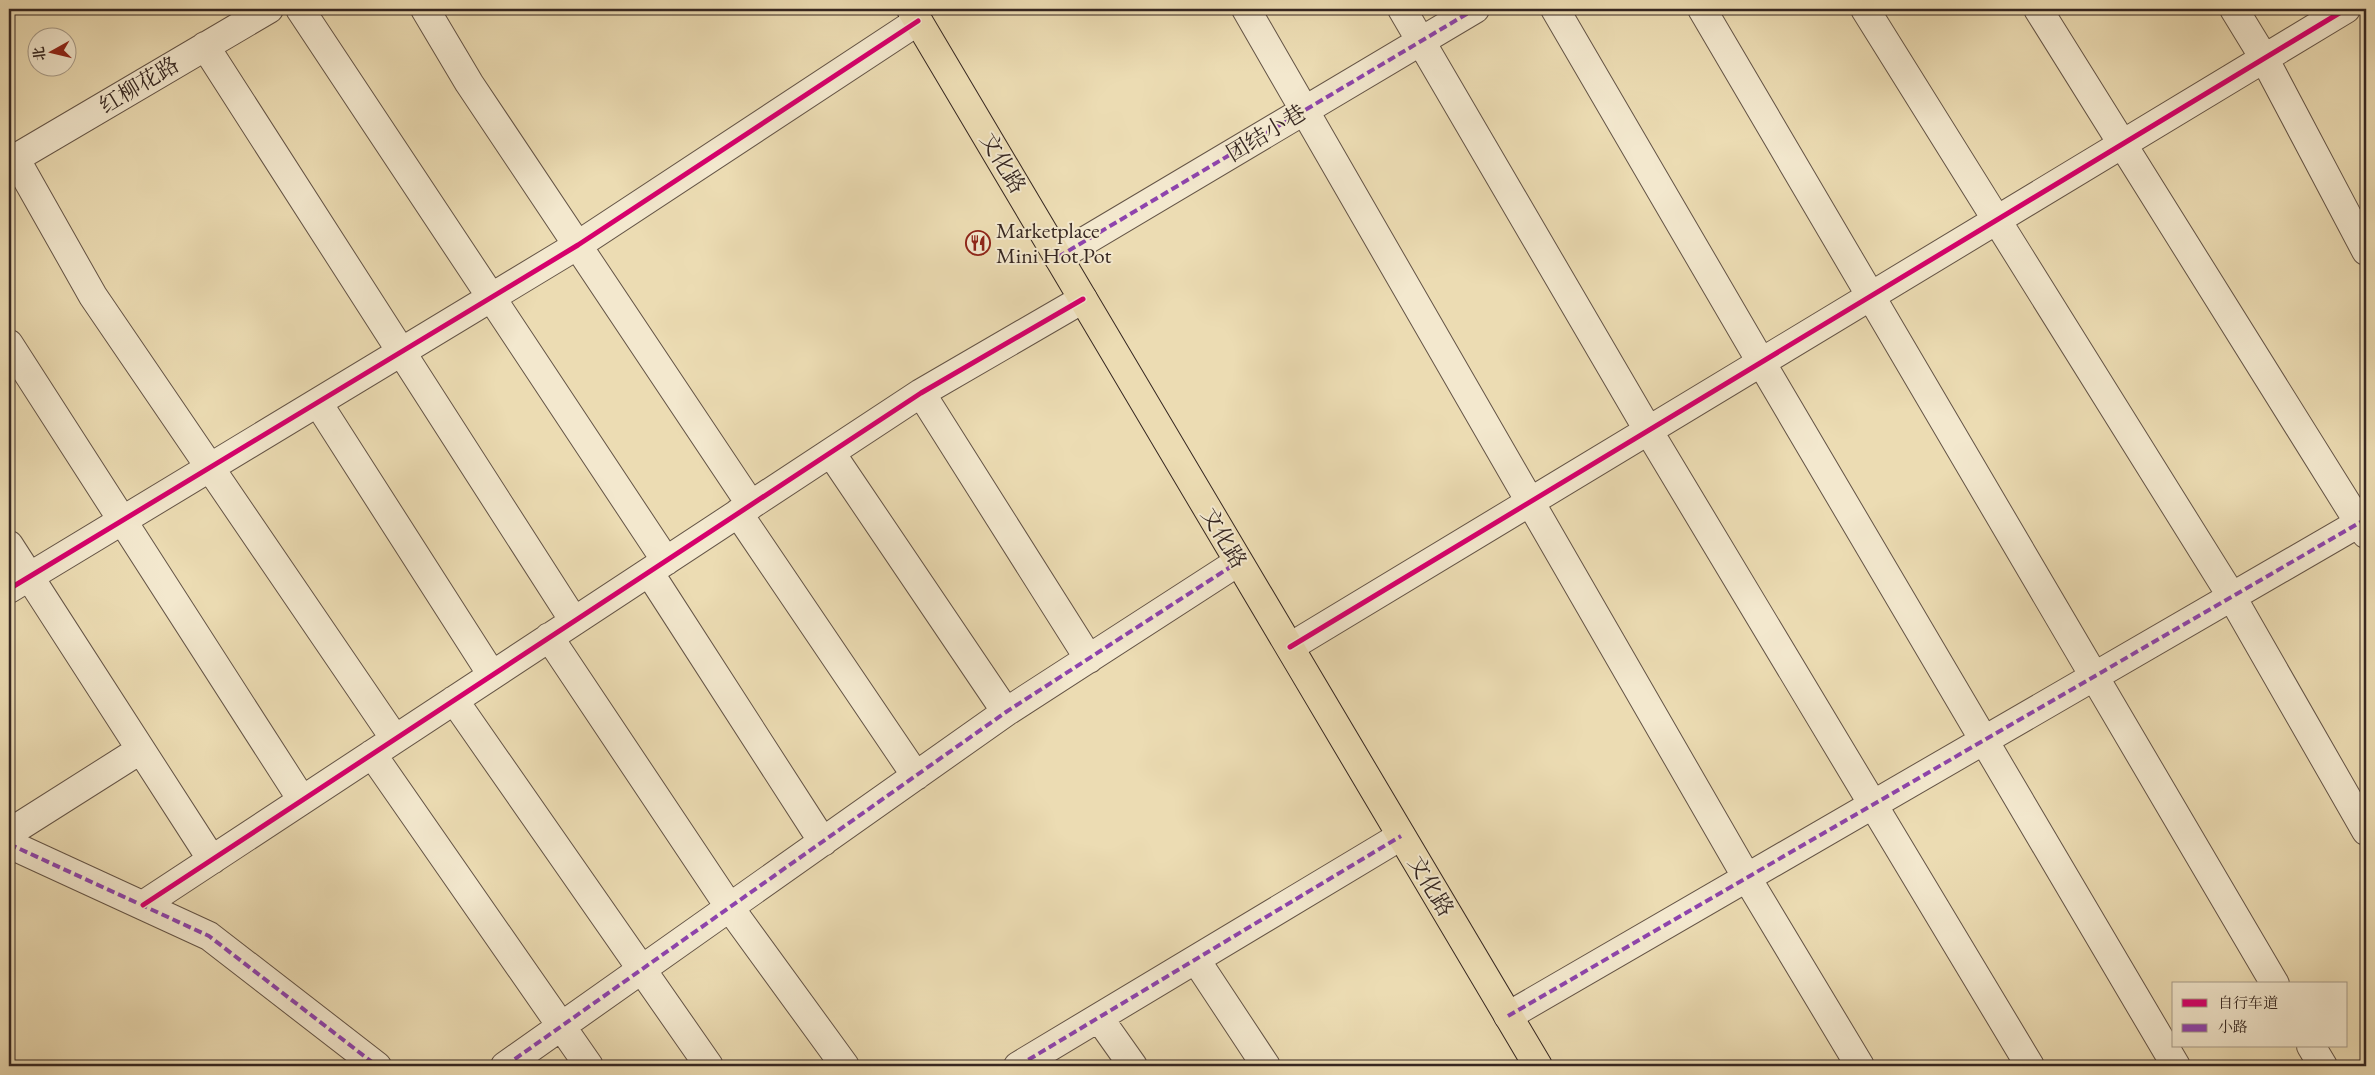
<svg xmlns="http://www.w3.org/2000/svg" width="2375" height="1075" font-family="'EB Garamond','Noto Serif SC',serif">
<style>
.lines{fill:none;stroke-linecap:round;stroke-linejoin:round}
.minor-casing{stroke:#645446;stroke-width:30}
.major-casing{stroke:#362721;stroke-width:30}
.minor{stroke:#f3e8ce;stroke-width:28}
.major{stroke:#ecdcb3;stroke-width:28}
.quiet{stroke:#8e44ad;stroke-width:4;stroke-dasharray:8 4;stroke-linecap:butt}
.cycleway-casing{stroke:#f3e8ce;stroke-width:8}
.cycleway{stroke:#d6006c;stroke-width:5}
.labels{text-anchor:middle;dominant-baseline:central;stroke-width:4;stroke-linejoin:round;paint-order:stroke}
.street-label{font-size:22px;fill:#362721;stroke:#f3e8ce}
.poi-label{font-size:22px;fill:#362721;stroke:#f3e8ce;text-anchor:start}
</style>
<rect width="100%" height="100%" fill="#ecdcb3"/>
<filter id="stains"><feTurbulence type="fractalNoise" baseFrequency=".004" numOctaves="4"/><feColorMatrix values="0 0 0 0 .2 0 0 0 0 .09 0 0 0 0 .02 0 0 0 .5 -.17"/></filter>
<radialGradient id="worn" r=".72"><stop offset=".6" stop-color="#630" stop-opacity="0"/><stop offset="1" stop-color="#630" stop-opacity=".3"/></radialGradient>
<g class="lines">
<defs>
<path id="minor" d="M300,9L666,561
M425,9L469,83L751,505
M1246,9L1747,878L1860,1066
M1402,9L1648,430L2030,1066
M1555,9L1761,362L2176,1066
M1702,9L2275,984
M1865,9L2232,597L2366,831
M2038,9L2366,534
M2234,9L2264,58L2366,251
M205,46L574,621
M15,158L93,296L395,739
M9,162L269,9
M1058,257L1475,9
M9,344L302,800
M921,393L1089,659
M318,403L492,675
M831,453L1006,712
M738,513L916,776
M9,545L212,860
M649,572L823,842
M9,589L578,245L918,21
M549,637L730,908L845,1066
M1290,647L2346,9
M454,700L709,1066
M372,754L589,1066
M9,833L140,750
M9,844L209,936L377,1066
M143,905L921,393L1083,299
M1196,960L1266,1066
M1508,1016L2366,519
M1099,1018L1133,1066
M2311,1046L2323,1066
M505,1066L1006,712L1238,562
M1018,1066L1401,836"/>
<path id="major" d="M911,9L1538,1066"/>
</defs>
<use href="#minor" class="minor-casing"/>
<use href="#major" class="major-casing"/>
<use href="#minor" class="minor"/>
<use href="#major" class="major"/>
<path class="quiet" d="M1058,257L1475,9
M9,844L209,936L377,1066
M1508,1016L2366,519
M505,1066L1006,712L1238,562
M1018,1066L1401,836"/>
<defs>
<path id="cycleway" d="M9,589L578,245L918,21
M1290,647L2346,9
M143,905L921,393L1083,299"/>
</defs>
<use href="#cycleway" class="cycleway-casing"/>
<use href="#cycleway" class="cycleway"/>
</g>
<defs>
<symbol id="restaurant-ring" viewBox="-11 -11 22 22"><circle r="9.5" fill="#f3e8ce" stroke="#8f2418" stroke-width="1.5"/><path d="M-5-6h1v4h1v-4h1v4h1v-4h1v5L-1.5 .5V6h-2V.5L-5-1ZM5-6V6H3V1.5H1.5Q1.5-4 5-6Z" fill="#8f2418"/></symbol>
</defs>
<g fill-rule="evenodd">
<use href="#restaurant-ring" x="964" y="229" width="28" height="28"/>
</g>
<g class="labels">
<g class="street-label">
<text transform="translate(139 85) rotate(-31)">红柳花路</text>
<text transform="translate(1266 133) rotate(-31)">团结小巷</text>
<text transform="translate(1003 163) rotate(59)">文化路</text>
<text transform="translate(1224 538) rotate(59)">文化路</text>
<text transform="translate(1431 886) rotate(59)">文化路</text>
</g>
<g class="poi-label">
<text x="996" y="230">Marketplace<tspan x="996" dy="25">Mini Hot Pot</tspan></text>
</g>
</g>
<rect width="2375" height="1075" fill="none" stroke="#ecdcb3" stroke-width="30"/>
<rect x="10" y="10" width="2355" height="1055" fill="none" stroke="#362721" stroke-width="2.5"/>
<rect x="15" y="15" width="2345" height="1045" fill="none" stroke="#362721"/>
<rect x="2172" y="982" width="175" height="65" fill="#f3e8ce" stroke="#a79b89"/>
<rect x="2182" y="999" width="25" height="8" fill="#d6006c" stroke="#a79b89"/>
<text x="2218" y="1008" font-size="15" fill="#362721">自行车道</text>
<rect x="2182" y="1024" width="25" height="8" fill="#8e44ad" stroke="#a79b89"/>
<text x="2218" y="1032" font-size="15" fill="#362721">小路</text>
<g transform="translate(52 52) rotate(262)"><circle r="24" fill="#f3e8ce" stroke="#a79b89"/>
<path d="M0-4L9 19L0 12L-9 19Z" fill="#8f2418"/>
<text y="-8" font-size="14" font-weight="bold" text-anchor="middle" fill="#362721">北</text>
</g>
<rect width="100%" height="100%" filter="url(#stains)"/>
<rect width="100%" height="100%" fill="url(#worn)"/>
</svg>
